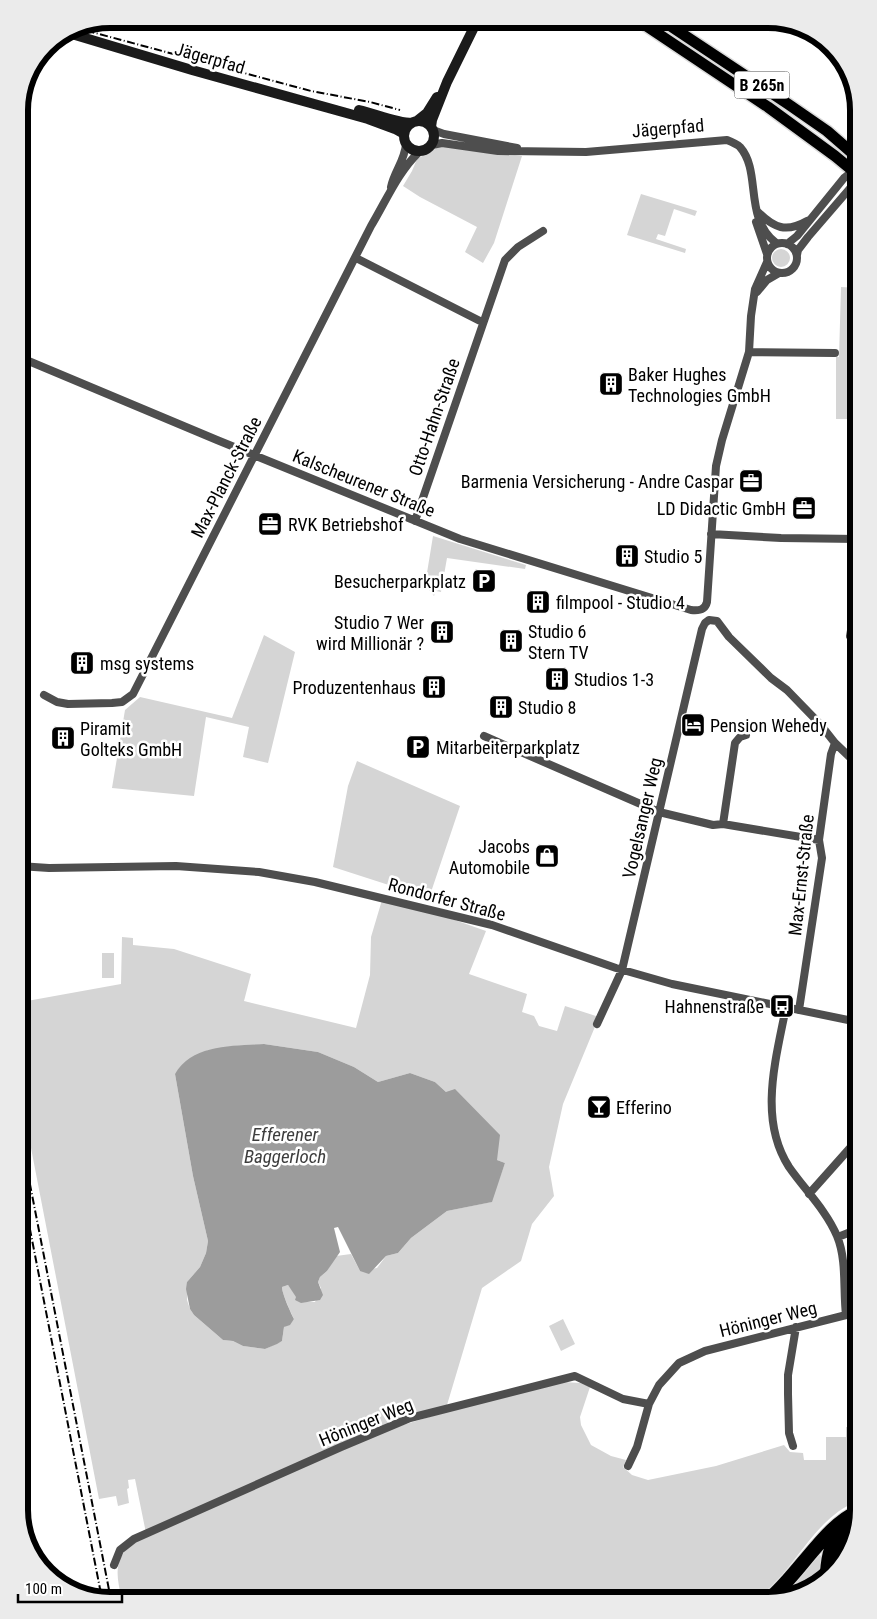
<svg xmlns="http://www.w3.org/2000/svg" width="877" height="1619" font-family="'Roboto Condensed',sans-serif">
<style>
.green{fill:#d5d5d5;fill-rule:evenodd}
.water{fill:#9c9c9c}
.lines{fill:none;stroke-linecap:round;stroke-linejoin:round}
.primary-casing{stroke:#dbdbdb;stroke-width:14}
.highway-casing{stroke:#dbdbdb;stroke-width:16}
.street{stroke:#4e4e4e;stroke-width:8}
.secondary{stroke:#1b1b1b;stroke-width:10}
.primary{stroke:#000;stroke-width:11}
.highway{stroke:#000;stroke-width:14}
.rail{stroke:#000;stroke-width:2;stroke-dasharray:8 2.5 1 2.5;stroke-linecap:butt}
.labels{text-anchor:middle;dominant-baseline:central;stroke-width:5;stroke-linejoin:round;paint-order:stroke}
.shield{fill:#fff;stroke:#4c4c4c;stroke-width:1}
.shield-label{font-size:16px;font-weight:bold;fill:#000}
.street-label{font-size:18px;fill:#000;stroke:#fff}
.poi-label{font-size:18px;fill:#000;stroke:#fff;text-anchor:start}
.water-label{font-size:19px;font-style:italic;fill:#3d3d3d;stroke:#fff}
.rim{fill:none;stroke:#000;stroke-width:6}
</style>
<rect width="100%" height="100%" fill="#fff"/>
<path class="green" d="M446,145L522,156L494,243L483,263L465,252L477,227L420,197L403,186L412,171L417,159L436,148Z
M641,194L697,211L695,216L674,209L665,236L658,234L656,239L686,249L685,253L627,235Z
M772 258a9 9 0 1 1 18 0a9 9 0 1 1-18 0Z
M841,287L858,288V419H836V357H839Z
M433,536L526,565L525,569L447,558L441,592L436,591L434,596L425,585Z
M264,635L295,652L268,763L243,757L249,727L206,717L194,796L112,788L125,710L140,697L232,718Z
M357,761L460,806L429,898L333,867L348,786Z
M382,900L432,912L486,931L469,974L527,994L522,1012L534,1016L539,1026L557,1031L565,1006L599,1017L563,1104L549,1167L554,1196L532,1224L521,1261L482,1288L447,1405L414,1415L146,1533L135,1479L128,1480L129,1488L127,1489L129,1503L118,1506L116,1496L99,1499L19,1086V950L27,1001L121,984L122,937L133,938V945L174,949L251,974L244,1001L356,1028L370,975L371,937ZM264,1044L318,1052L354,1067L378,1082L410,1073L435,1082L446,1092L497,1160L505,1163L491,1202L447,1211L411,1238L398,1253L386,1256L377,1268L360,1271L351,1254L336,1256L327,1271L320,1277L318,1282L321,1288L315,1302H301L288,1285L282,1287C282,1294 291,1312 294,1319L284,1327L282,1341L265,1349L243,1346L233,1341L223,1340L194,1315L190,1309L187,1300V1282L200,1267L206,1253L208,1241L193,1176L175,1074L208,1050Z
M102,953H114V978H102Z
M563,1319L575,1344L561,1351L549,1326Z
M563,1382L581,1383L590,1387L580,1417L581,1425L591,1445L611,1456L626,1460L623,1467L632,1475L648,1480L716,1466L784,1445L790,1452L803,1453L804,1460H826V1437H846V1427L858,1428V1501C811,1519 795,1574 754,1600H122C116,1574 113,1560 134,1541L393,1428L449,1411Z
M816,1554L822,1556L823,1576L802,1593L776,1599Z"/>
<path class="water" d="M264,1044L318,1052L354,1067L378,1082L410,1073L435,1082L446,1092L455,1089L500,1135L497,1160L505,1163L492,1202L447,1211L411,1238L398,1253L386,1256L369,1274L360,1271L338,1227L334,1228L340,1252L327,1271L320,1277L318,1282L323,1295L320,1300L301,1303L295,1300L296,1297L288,1285L282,1287C282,1294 291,1313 294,1319L290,1325L284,1327L282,1341L277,1344L265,1349L243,1346L233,1341L223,1340L194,1315L190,1309L186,1289L187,1282L200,1267L206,1253L208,1241L193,1176L175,1074C192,1044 233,1046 264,1044Z"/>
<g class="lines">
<defs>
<path id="primary" d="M636,19L768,107L835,156L858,175
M660,19L788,104L827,131L858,158"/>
<path id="highway" d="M827,1573C828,1556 831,1540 845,1529
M768,1600C797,1577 826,1524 858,1512"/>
</defs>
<use href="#primary" class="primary-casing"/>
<use href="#highway" class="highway-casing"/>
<path class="street" d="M433,130L444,134L517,148
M432,145L442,143L498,151L586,152L727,140C732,142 737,144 740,147C762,172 743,217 776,243
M391,187C394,172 405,160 406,144
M758,212C774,228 786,233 807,221
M756,222L767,254
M767 258a15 15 0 1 1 30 0a15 15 0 1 1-30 0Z
M787,244L797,236L844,178L856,169
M797,255L798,250L808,237L858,179
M356,258L482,322
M757,292L767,280L779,273
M749,352L835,353
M19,357L217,440L460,539L691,610C699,611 705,610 707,602L716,466L722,440L749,352L751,316L755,289L767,262
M415,521L505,260L518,247L543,231
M711,534L781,538L858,539
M850,636L858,591
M44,695L57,702L68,704L112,703L122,702L133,694L371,226C386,201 398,172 419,152
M484,736L659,812L713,825L723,824L819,840
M723,824L735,743L740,737L746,735
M19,866L49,868L176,866L259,872L315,882L492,925L616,968L672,984L858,1022
M786,1007C776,1059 758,1119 789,1167C805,1190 826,1210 837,1236C847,1260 843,1290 846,1315
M799,1010L822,858L819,840L831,754L835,743
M597,1024L622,970L702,629L705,623L709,620L717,621L729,637L771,678L787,690L820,724L835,743L858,765
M809,1194L858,1139
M838,1237L858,1229
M793,1446L789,1433L788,1394V1375L796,1327
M628,1466L637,1447L649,1404L659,1385L679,1363L705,1351L858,1312
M114,1565L120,1550L134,1539L341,1447L410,1418L575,1376L623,1399L649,1404"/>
<path class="secondary" d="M65,32L192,70L368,119L395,129L404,134
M359,110C376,114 396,123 412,123
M404 136a15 15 0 1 1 30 0a15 15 0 1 1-30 0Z
M417,121L427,113L437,97
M431,127L432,120L447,82L478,19"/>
<use href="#primary" class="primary"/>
<use href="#highway" class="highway"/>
<path class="rail" d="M73,27L311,91L370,102L400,110
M19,1128L111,1600
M19,1173L102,1599"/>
</g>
<defs>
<symbol id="building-square" viewBox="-11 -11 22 22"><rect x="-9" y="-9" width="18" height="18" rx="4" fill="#000" stroke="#fff"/><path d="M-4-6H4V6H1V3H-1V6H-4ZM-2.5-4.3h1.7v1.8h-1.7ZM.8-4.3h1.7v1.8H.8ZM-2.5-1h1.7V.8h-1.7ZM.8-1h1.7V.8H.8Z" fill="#fff"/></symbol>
<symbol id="office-square" viewBox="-11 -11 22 22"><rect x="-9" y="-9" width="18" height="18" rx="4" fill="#000" stroke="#fff"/><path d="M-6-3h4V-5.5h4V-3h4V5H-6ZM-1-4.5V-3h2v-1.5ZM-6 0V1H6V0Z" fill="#fff"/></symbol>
<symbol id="parking-square" viewBox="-11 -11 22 22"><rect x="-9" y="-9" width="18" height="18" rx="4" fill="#000" stroke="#fff"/><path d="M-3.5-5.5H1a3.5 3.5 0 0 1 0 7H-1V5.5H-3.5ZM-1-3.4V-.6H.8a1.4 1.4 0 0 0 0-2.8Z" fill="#fff"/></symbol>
<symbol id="hotel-square" viewBox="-11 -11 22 22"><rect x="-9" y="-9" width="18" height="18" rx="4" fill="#000" stroke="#fff"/><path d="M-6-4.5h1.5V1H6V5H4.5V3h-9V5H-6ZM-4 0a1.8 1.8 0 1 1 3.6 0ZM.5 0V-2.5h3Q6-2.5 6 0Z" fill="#fff"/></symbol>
<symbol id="shop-square" viewBox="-11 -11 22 22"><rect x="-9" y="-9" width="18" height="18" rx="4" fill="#000" stroke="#fff"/><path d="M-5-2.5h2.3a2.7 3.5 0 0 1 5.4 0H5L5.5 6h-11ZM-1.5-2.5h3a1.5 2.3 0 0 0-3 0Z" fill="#fff"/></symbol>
<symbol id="bus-square" viewBox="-11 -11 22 22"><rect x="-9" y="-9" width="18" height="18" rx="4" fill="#000" stroke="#fff"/><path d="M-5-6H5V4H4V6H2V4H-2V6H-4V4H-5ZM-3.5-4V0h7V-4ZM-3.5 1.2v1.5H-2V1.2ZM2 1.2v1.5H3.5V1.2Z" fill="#fff"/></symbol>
<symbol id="bar-square" viewBox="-11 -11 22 22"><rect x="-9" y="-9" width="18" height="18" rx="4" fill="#000" stroke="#fff"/><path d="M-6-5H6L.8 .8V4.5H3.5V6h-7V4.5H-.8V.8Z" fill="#fff"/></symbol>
</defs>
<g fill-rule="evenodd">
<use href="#building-square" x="597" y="370" width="28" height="28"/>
<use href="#office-square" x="737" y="467" width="28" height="28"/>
<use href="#office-square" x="790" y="494" width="28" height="28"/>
<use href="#office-square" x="256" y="510" width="28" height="28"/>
<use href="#building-square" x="613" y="542" width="28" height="28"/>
<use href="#parking-square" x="470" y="567" width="28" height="28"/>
<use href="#building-square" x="524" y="588" width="28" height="28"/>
<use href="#building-square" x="428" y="618" width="28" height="28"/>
<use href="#building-square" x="497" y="627" width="28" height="28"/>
<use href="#building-square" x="68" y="649" width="28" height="28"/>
<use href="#building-square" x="543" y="665" width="28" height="28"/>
<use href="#building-square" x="420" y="673" width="28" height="28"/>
<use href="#building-square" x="487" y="693" width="28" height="28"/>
<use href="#hotel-square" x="679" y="711" width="28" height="28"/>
<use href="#building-square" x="49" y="724" width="28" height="28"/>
<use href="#parking-square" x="404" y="733" width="28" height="28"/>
<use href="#shop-square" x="533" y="842" width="28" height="28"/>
<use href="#bus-square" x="768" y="992" width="28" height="28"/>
<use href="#bar-square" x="585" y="1093" width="28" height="28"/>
</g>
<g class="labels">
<rect class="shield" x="734.5" y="71.5" width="55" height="27" rx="4"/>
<g class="shield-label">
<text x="762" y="85">B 265n</text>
</g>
<g class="street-label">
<text transform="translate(210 58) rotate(16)">Jägerpfad</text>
<text transform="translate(668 128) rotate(-5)">Jägerpfad</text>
<text transform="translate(434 417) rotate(-71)">Otto-Hahn-Straße</text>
<text transform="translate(226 477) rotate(-63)">Max-Planck-Straße</text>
<text transform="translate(364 483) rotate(22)">Kalscheurener Straße</text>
<text transform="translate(642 818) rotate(-77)">Vogelsanger Weg</text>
<text transform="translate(801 875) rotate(-84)">Max-Ernst-Straße</text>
<text transform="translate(447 899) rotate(15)">Rondorfer Straße</text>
<text transform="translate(768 1319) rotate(-14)">Höninger Weg</text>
<text transform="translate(366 1422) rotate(-22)">Höninger Weg</text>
</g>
<g class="poi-label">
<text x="628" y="374">Baker Hughes<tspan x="628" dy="21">Technologies GmbH</tspan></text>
<text x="734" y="481" text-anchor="end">Barmenia Versicherung - Andre Caspar</text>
<text x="786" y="508" text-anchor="end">LD Didactic GmbH</text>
<text x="288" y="524">RVK Betriebshof</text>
<text x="644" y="556">Studio 5</text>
<text x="466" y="581" text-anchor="end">Besucherparkplatz</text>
<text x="556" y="602">filmpool - Studio 4</text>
<text x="424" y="622" text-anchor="end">Studio 7 Wer<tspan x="424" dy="21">wird Millionär ?</tspan></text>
<text x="528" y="631">Studio 6<tspan x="528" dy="21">Stern TV</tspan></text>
<text x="100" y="663">msg systems</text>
<text x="574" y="679">Studios 1-3</text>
<text x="416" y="687" text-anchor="end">Produzentenhaus</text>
<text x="518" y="707">Studio 8</text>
<text x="710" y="725">Pension Wehedy</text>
<text x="80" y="728">Piramit<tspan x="80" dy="21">Golteks GmbH</tspan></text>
<text x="436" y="747">Mitarbeiterparkplatz</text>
<text x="530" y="846" text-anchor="end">Jacobs<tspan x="530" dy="21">Automobile</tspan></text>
<text x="764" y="1006" text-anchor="end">Hahnenstraße</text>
<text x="616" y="1107">Efferino</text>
</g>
<g class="water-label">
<text x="285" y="1134">Efferener<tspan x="285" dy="22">Baggerloch</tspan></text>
</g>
</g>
<path d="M0 0H877V1619H0ZM110 28H768A82 82 0 0 1 850 110V1510A82 82 0 0 1 768 1592H110A82 82 0 0 1 28 1510V110A82 82 0 0 1 110 28Z" fill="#ebebeb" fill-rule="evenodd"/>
<path class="rim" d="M110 28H768A82 82 0 0 1 850 110V1510A82 82 0 0 1 768 1592H110A82 82 0 0 1 28 1510V110A82 82 0 0 1 110 28Z"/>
<path d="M18 1594v8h104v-8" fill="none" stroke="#000000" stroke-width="2.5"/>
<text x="25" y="1594" font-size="15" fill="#000000" stroke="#ffffff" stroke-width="4" paint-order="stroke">100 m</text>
</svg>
